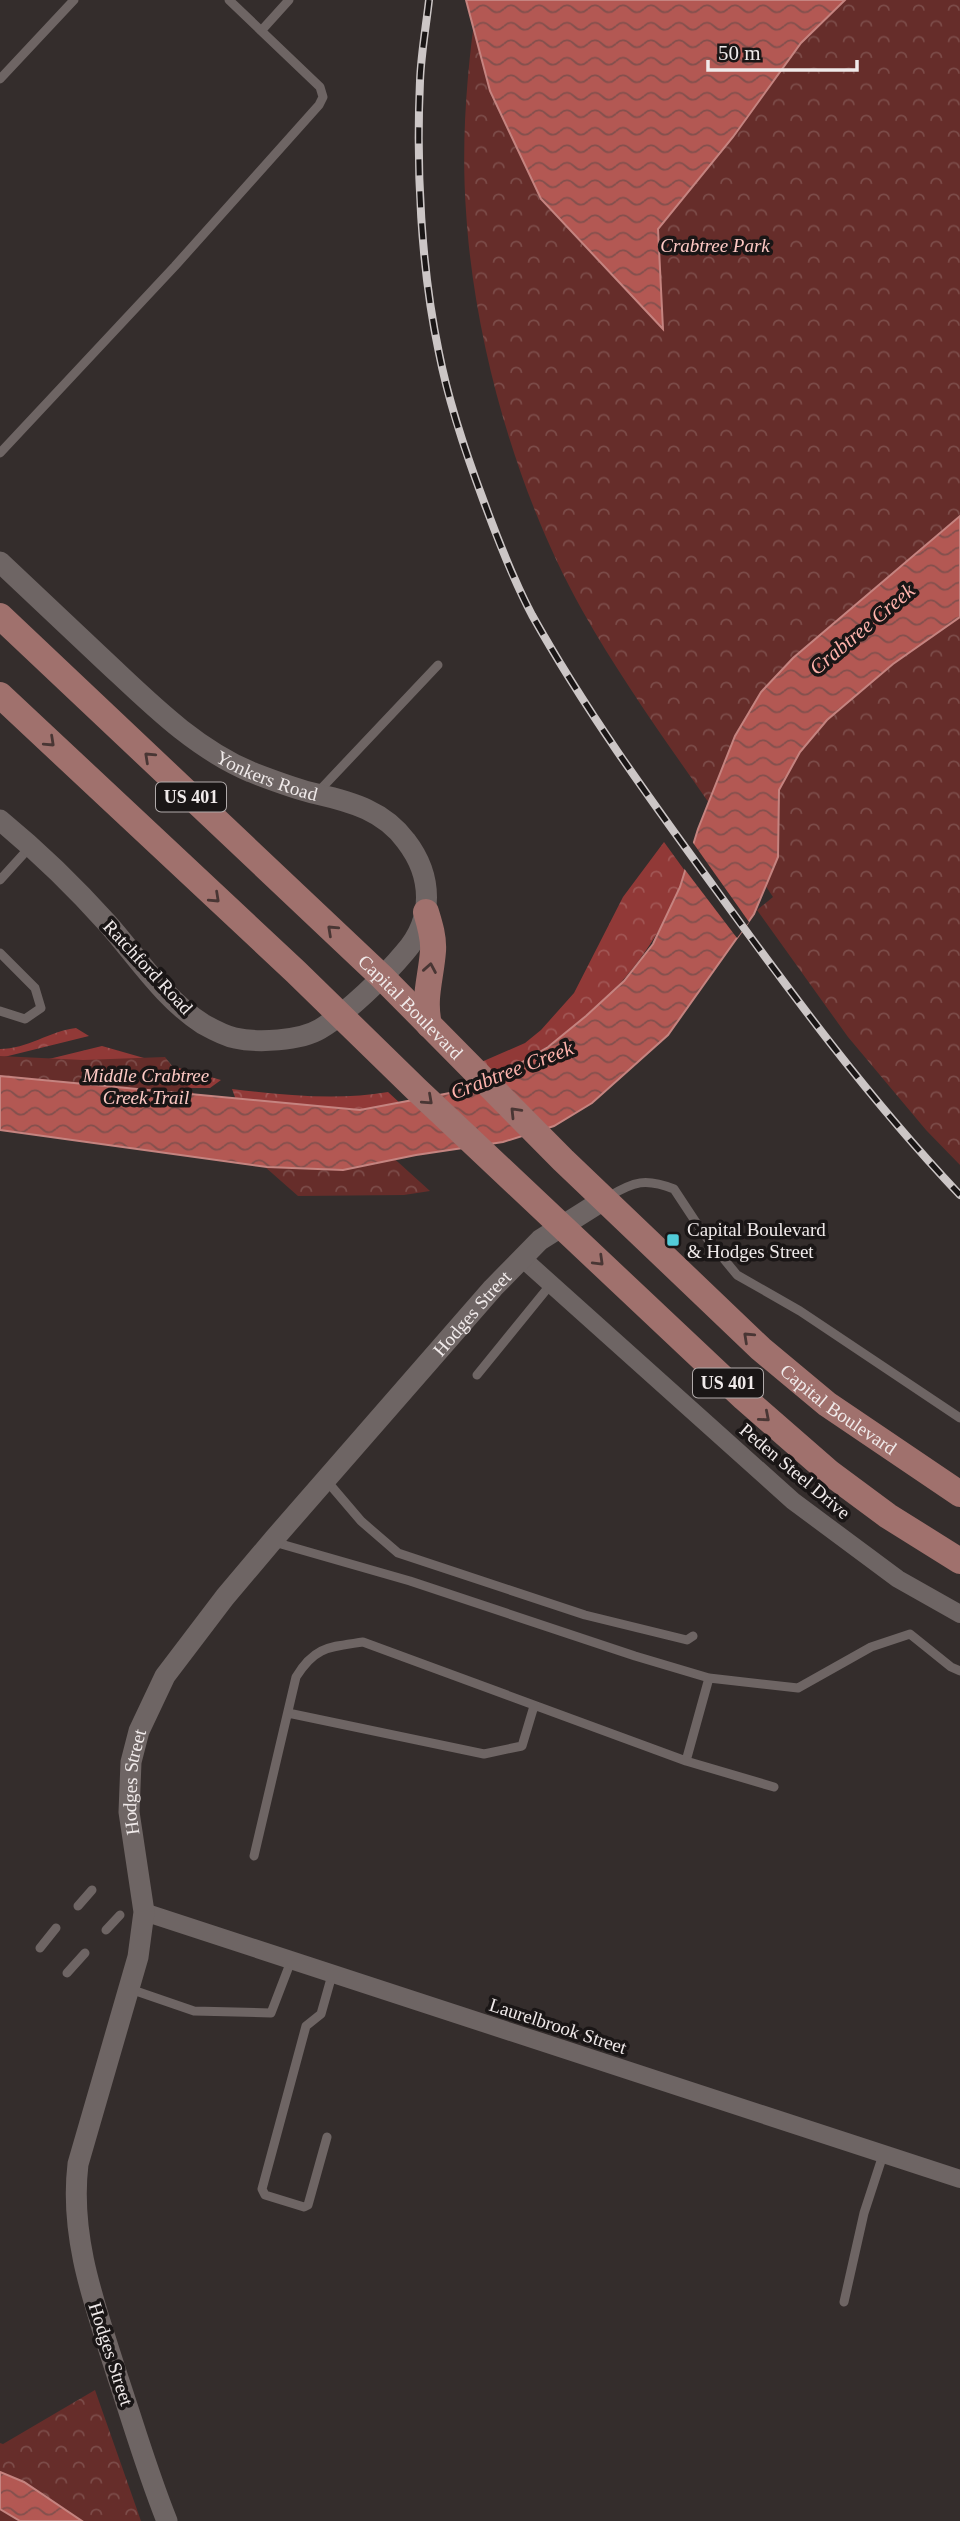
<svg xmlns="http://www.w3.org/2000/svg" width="960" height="2521" font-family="Georgia,serif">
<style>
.forest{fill:url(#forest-crowns)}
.park{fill:url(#park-crowns)}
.water{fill:url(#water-waves);stroke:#c58480;stroke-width:2}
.pier{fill:#342d2c}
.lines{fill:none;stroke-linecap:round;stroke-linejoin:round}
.service{stroke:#6e6564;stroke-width:9}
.minor{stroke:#6e6564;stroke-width:18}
.tertiary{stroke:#6e6564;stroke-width:21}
.primary{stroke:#a0716d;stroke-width:26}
.rail-casing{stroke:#ccc6c6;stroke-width:8}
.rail{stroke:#1a1616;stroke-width:5;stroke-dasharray:16;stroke-linecap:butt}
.oneway{stroke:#493634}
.poi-dot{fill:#52cbd8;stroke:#1a1616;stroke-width:2.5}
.labels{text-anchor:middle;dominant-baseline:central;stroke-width:7;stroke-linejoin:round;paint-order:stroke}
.shield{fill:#1a1616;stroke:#b0aaaa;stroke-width:2}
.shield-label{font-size:18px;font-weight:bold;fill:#f0eaea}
.park-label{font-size:19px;font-style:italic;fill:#fdc9c4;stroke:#1a1616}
.street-label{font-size:19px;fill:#f0eaea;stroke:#1a1616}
.poi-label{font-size:19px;fill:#f0eaea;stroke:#1a1616;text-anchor:start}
.water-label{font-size:21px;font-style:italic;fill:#ffb3ac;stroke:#1a1616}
</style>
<defs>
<pattern id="forest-crowns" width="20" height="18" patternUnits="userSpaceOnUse" patternTransform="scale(1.75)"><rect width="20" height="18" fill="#913937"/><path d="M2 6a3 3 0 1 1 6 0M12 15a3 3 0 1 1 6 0" fill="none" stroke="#a15654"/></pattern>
<pattern id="park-crowns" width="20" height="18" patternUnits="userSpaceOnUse" patternTransform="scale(1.75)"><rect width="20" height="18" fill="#662d2a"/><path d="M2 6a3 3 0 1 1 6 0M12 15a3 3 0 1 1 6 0" fill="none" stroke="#7c4c49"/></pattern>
<pattern id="water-waves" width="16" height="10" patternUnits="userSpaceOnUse" patternTransform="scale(1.75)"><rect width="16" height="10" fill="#b35853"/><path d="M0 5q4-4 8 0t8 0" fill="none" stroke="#83504d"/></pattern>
</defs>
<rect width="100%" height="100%" fill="#342d2c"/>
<path class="forest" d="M664,842L685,871C656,963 581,1037 493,1076L479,1063L525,1043L541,1030L574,993L623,897Z
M76,1028L89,1036L0,1058V1049C27,1049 50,1031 76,1028Z
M102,1046L221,1080L210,1088H175L12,1068Z
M232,1089C282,1095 338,1101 388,1092L401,1104L373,1116L239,1108Z"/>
<path class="park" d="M477,0H960V1165L926,1130L848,1037L757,910L773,897C711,801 639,711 582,610C518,496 474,343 466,211C461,140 467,70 477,0Z
M0,1056L83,1060L165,1057L222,1129L367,1134L430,1191L404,1195L298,1196L222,1129L0,1102Z
M95,2390L141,2521H0V2443L3,2444Z"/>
<path class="water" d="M466,0H845L801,43L733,137L658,229L663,329L541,199L490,91Z
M960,516V617L893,664L827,720L800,752L779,790L778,857L754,914L668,1035L592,1103L554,1126L503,1142L416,1155L343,1170L267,1167L0,1130V1076L360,1110L455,1092L517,1065L548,1047L586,1016L624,981L653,944L680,887L698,829L735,736L761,692L793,658Z
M0,2472L24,2482L82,2521H20L0,2509Z"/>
<path class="pier" d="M691,840L749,922L737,938L683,867Z"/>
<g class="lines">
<path class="service" d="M261,31L289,0
M0,79L74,0
M0,453L175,266L319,105L323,97L320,87L229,0
M318,792L438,665
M0,880L29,848
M0,953L35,988L41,1008L25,1019L0,1011
M608,1197C634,1181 646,1178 674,1189L705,1236L737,1275L800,1311L960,1418
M477,1375L551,1284
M326,1480L361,1521L398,1553L585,1615L687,1640L693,1636
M274,1542L410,1581L635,1656L709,1678L798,1688L871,1647L910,1634L951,1667L960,1671
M288,1713L484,1754L522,1746L534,1706
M686,1761L774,1787
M254,1856L296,1677C315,1646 330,1647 363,1642L686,1761L709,1678
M78,1906L92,1890
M106,1930L120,1915
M40,1948L56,1928
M67,1973L85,1953
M130,1989L194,2011L271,2013L291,1961
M327,2137L308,2205L304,2207L265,2195L262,2189L306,2026L321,2014L332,1975
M844,2302L864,2213L883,2155"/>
<path class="minor" d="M522,1258L793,1501L898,1579L960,1614
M144,1912L960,2179"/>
<g class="tertiary">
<path id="s1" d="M0,562C35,595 70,628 105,661C150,703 194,748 251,772C272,780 295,789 317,794C352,802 384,811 406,841C433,876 434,919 405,952C385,976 347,1013 320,1029C300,1041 257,1043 235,1038C225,1036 212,1029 203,1024C165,1000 137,957 108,924C74,886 39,852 0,820"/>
<path id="s2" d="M167,2521C148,2474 134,2426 118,2378C96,2308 69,2239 78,2164L138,1957L144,1912L129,1812L131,1762L139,1731L165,1676L225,1597L274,1539L493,1288L540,1240L605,1199"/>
</g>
<g class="primary">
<path id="s3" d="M0,616L382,977L563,1160L761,1349L827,1404L960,1494"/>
<path d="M0,695L296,972L416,1089L744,1398L830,1473L888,1516L960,1561"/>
<path d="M426,912C430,925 434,938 433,951C431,978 423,998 429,1025"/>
</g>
<defs>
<path id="rail" d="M429,0C426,27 421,54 420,81C416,168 421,268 439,353C449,404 466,454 484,502C498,540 513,579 532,615C585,710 650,799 714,887C791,993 869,1099 960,1195"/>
</defs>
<use href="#rail" class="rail-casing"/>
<use href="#rail" class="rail"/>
</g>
<defs><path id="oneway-chevron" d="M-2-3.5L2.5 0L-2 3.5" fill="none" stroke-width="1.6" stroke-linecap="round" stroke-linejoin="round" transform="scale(1.75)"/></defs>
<g class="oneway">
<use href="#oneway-chevron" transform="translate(50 742) rotate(43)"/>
<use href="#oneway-chevron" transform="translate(149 757) rotate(-137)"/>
<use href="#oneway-chevron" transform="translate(215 898) rotate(43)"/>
<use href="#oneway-chevron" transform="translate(332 930) rotate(-137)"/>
<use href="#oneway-chevron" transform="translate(430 968) rotate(-80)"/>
<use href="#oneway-chevron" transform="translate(428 1100) rotate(42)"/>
<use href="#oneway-chevron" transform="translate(515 1112) rotate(-134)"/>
<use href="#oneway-chevron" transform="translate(599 1261) rotate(44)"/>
<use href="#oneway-chevron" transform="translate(748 1337) rotate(-137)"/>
<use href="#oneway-chevron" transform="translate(765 1417) rotate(41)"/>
</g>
<rect class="poi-dot" x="666" y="1233" width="14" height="14" rx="3.5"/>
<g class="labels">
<g class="shield">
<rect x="156" y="782.5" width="70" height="29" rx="5"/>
<rect x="693" y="1368.5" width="70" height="29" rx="5"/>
</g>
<g class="shield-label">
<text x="191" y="797">US 401</text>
<text x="728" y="1383">US 401</text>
</g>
<g class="park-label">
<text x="715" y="245">Crabtree Park</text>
<text x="146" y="1075">Middle Crabtree<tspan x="146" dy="22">Creek Trail</tspan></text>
</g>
<g class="street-label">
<text stroke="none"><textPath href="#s1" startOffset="345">Yonkers Road</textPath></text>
<text transform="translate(148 967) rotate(47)">Ratchford Road</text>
<text stroke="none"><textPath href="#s3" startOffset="567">Capital Boulevard</textPath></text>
<text stroke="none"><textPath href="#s2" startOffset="1351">Hodges Street</textPath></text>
<text stroke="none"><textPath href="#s3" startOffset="1155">Capital Boulevard</textPath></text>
<text transform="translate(795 1471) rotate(40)">Peden Steel Drive</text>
<text stroke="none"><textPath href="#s2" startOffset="763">Hodges Street</textPath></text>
<text transform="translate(558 2026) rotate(18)">Laurelbrook Street</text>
<text transform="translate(111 2354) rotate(72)">Hodges Street</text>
</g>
<g class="poi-label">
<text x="687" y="1229">Capital Boulevard<tspan x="687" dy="22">&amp; Hodges Street</tspan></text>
</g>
<g class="water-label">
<text transform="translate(862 629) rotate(-40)">Crabtree Creek</text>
<text transform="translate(512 1070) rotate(-21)">Crabtree Creek</text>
</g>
</g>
<path d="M708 60v10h149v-10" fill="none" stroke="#f0eaea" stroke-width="3.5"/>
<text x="718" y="60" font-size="21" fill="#f0eaea" stroke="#1a1616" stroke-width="5" paint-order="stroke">50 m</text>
</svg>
